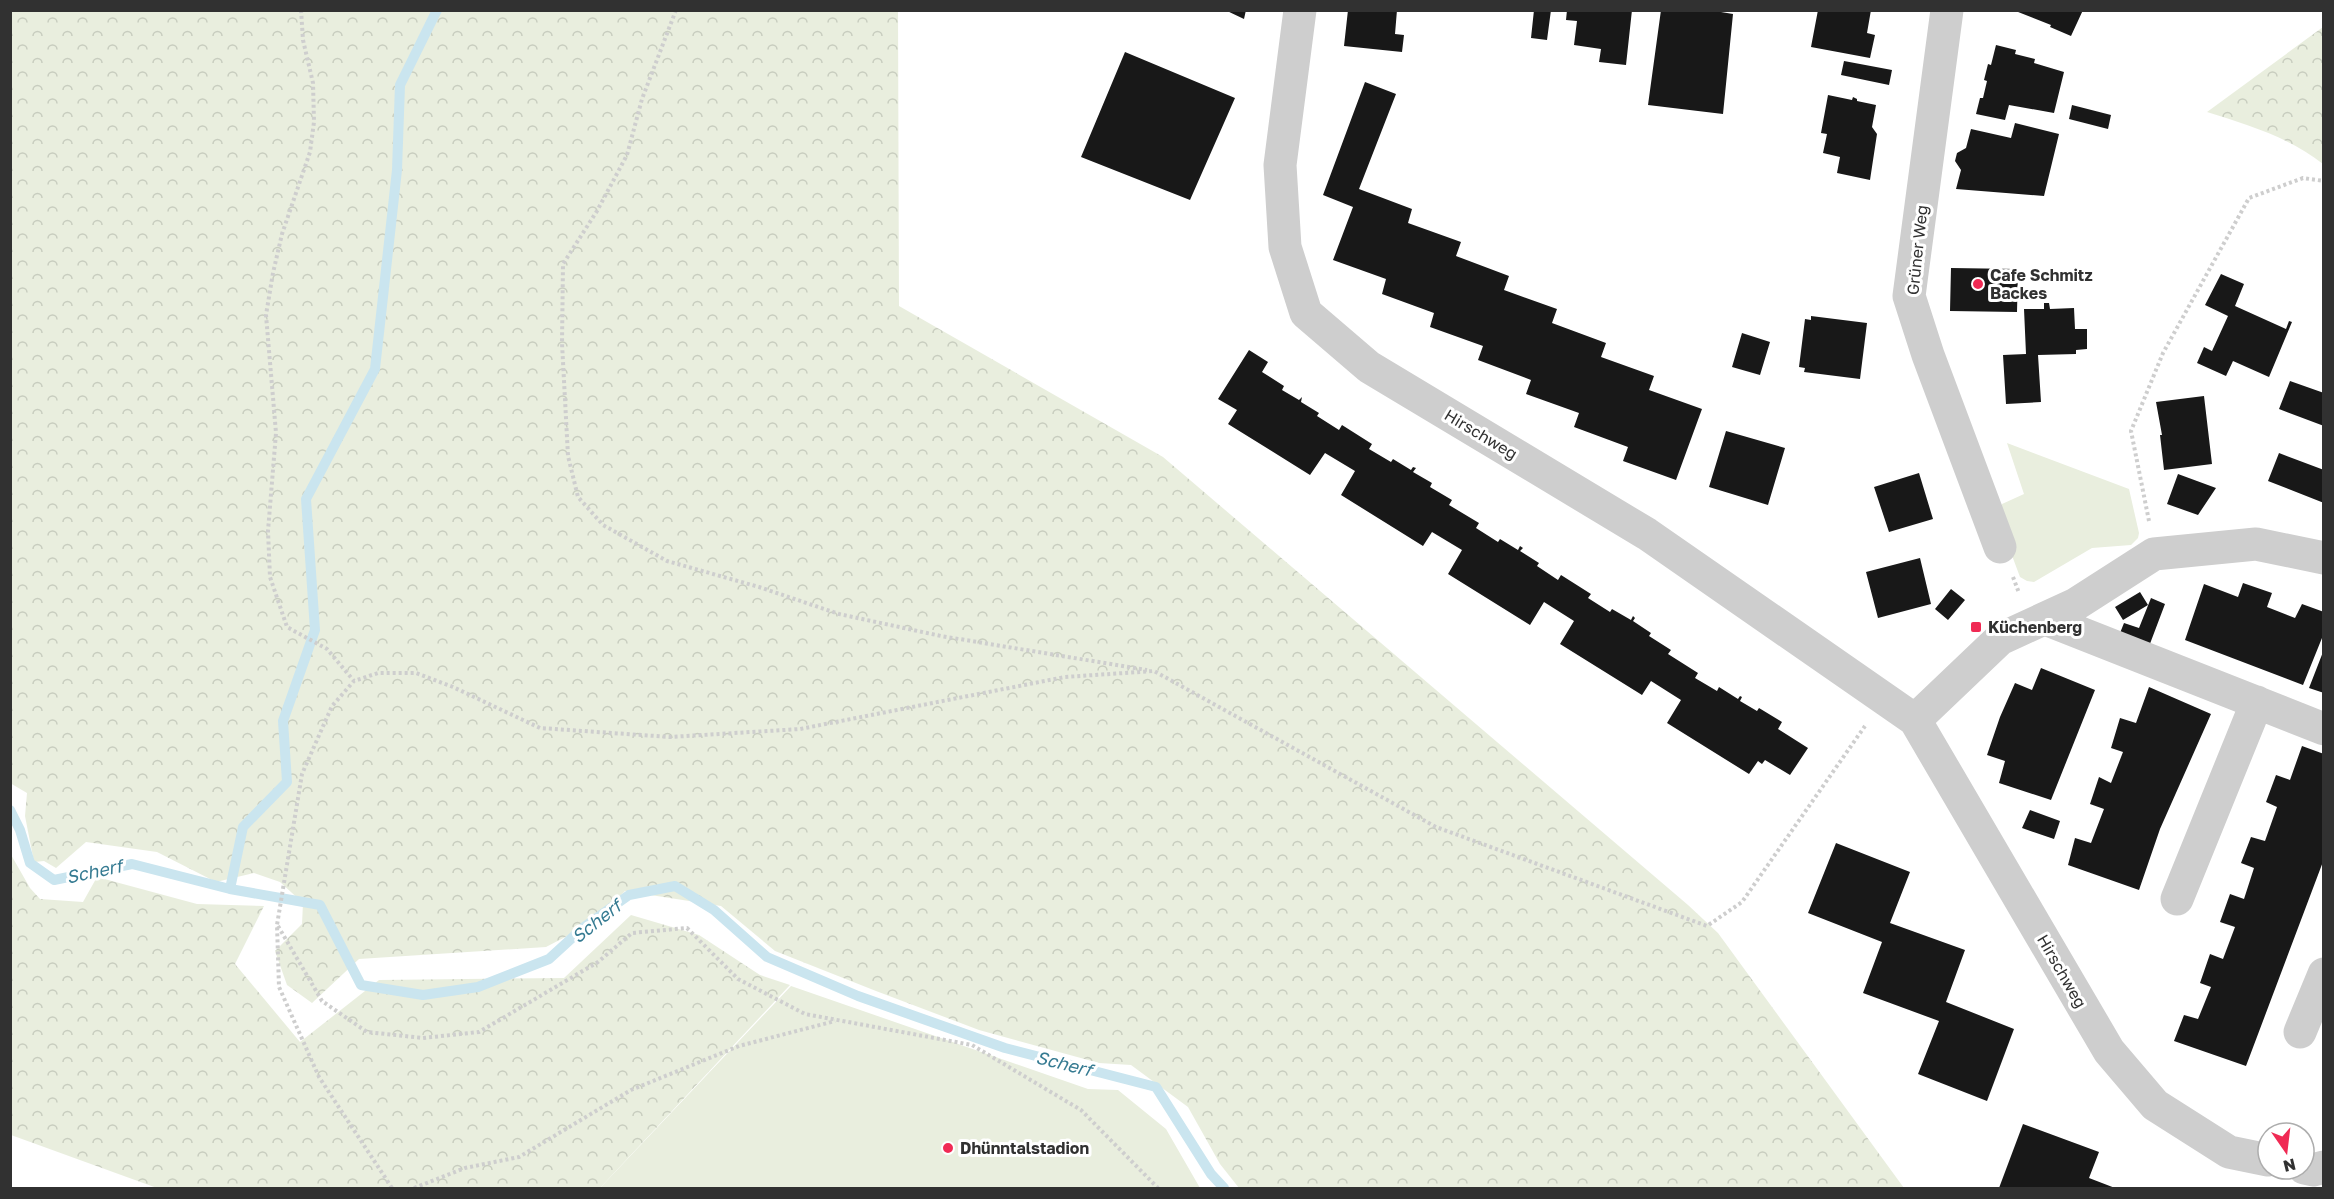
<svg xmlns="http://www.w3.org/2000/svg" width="2334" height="1199" font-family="'Golos Text',sans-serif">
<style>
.green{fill:#e9eede}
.forest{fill:url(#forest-crowns)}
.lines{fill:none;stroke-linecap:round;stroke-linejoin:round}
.stream{stroke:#cae5ef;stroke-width:10}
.building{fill:#181818}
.path{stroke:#cecece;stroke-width:4;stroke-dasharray:3 3;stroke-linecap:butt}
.minor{stroke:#cecece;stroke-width:33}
.poi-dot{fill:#f02a54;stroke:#fff;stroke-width:2}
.labels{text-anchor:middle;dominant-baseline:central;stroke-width:6;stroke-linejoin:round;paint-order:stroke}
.street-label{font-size:16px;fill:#313131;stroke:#fff}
.poi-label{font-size:16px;font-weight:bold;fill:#313131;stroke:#fff;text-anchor:start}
.water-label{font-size:18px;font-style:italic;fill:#367b92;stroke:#fff}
</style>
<defs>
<pattern id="forest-crowns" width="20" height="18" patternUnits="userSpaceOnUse" patternTransform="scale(1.5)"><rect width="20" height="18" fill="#e9eede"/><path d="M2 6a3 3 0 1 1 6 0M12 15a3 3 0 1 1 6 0" fill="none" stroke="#c8cdbf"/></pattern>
</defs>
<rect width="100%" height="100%" fill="#fff"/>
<path class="green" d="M2007,443L2129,489L2139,533L2138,538L2131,545L2092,548L2034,582L2027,581L2020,577L1998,518L2002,504L2024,494Z
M791,986L1088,1089L1118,1090L1166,1129L1200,1188H600Z"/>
<path class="forest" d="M11,10L898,11L899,306L1163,457L1688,905L1718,933L1904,1188H1239L1220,1164L1188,1107L1131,1065L1099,1063L979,1030L876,991L775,951L721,906L625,891L596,921L546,947L359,959L312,1003L287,985L275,951L302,924L303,903L280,882L254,873L216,882L157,852L86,842L56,868L44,861L34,862L25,816L27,793L10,783Z
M2323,27V164C2289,137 2248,125 2207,112Z
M10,853L30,888L40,899L83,902L97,877L197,904L264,906L235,964L300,1042L379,980L564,978L631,915L699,935L760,975L790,985L600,1188H157L11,1135Z"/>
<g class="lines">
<path class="stream" d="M10,810L20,830L30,863L54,880L132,864L230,889L320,905L361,985L423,995L478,987L549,959L584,927L629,895L675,886L714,910L767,957L858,996L1005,1048L1156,1087L1211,1174L1224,1188
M230,889L243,827L287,782L283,721L315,630L306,499L375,369L397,170L400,85L437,10"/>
</g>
<path class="building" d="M1225,10H1246L1244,19Z
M1348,10H1397L1395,34L1404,35L1402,52L1344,46Z
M1534,10H1551L1547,40L1531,38Z
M1567,10H1632L1626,65L1599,62L1601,49L1574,45L1577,21L1566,20Z
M1661,10H1709L1733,14L1723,114L1648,105Z
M1818,10H1871L1867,33L1875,35L1870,58L1811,47Z
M2013,10H2083L2071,36L2050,27L2051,25Z
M1996,45L2016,50L2015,54L2035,59L2034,63L2064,72L2054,113L2009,105L2005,120L1976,114L1980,98H1983L1987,81L1984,80L1988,64L1991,65Z
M1125,52L1235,98L1190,200L1081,157Z
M1844,61L1892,70L1889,85L1841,75Z
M1365,82L1396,94L1359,189L1412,209L1408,223L1461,242L1456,256L1509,276L1504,290L1557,309L1552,323L1606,343L1601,357L1654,376L1649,390L1702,409L1676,480L1623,461L1628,447L1574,427L1579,413L1526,394L1531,380L1478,360L1483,346L1430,327L1434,313L1382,294L1386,279L1333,260L1353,207L1323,195Z
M1828,95L1852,100L1853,97L1857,99V101L1876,105L1872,127L1877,134L1870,180L1837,173L1840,157L1823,153L1827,134L1821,133Z
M2072,105L2111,115L2108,129L2069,119Z
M2015,123L2059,134L2044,196L1956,189L1961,170L1955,161L1957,153L1966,148L1971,129L2011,138Z
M1951,268L2018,269L2017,312L1950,311Z
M2221,274L2244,284L2235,306L2286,329L2289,321L2292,322L2269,377L2233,361L2226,376L2197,363L2204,347L2212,351L2228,316L2205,305Z
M2044,303H2049L2050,309L2074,308L2075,329H2087V349L2076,350V354L2038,355L2041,402L2006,404L2003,355L2026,354L2024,309H2044Z
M1811,316L1867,323L1860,379L1804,372L1805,368L1799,367L1805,319L1811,320Z
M1742,333L1770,342L1760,375L1732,367Z
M1249,350L1268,362L1262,372L1284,386L1282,390L1299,400L1302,397L1301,402L1319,413L1317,416L1339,430L1342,425L1372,444L1369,449L1391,462L1393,459L1411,470L1413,467L1416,468L1413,472L1432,483L1430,487L1452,500L1449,505L1479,523L1476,528L1498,542L1500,539L1518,550L1520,546L1523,548L1520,551L1539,563L1537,566L1558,580L1561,575L1591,594L1588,598L1610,612L1612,609L1631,620L1633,616L1635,618L1633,621L1651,633L1649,636L1671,650L1668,654L1698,673L1695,678L1717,691L1719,687L1738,699L1740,696L1742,697L1740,701L1757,711L1759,708L1782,722L1778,729L1808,748L1790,775L1765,760L1762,764L1758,761L1749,774L1667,723L1681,700L1651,681L1642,695L1560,644L1574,621L1544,602L1530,625L1448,574L1462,550L1432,532L1423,546L1341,495L1355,471L1325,453L1310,475L1228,424L1237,410L1218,399Z
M2290,381L2324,393V426L2279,409Z
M2204,396L2212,464L2164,470L2160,435H2162L2156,402Z
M1726,431L1785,448L1768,505L1709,487Z
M2279,453L2324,470V503L2268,481Z
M1919,473L1933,519L1889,532L1874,487Z
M2178,474L2216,488L2198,515L2167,504Z
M1920,558L1931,604L1878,618L1866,572Z
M2243,583L2272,593L2267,607L2295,618L2302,604L2324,612V633L2303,685L2185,640L2204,584L2238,597Z
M1951,589L1965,600L1948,620L1935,609Z
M2140,592L2148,605L2123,620L2115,607Z
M2151,598L2165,604L2148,649L2118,638L2124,623L2139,628Z
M2323,652H2324V693L2309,688Z
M2041,668L2095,690L2051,800L1999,783L2005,761L1987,755L2000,717L2015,683L2032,690Z
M2149,687L2211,714L2160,829L2139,890L2068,865L2075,838L2091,843L2104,809L2090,804L2099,777L2111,783L2123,752L2111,748L2120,718L2136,723Z
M2302,746L2324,754V859L2246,1066L2174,1041L2184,1015L2198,1019L2211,987L2200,983L2210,954L2223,959L2235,927L2220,922L2230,894L2244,899L2254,868L2241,863L2251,837L2265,841L2277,807L2266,802L2276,775L2290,780Z
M2030,810L2060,821L2054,839L2022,828Z
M1836,843L1910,872L1890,923L1965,950L1946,1002L2014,1029L1987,1101L1918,1074L1939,1021L1863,993L1882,942L1808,913Z
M2023,1124L2099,1152L2089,1178L2115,1188H1999Z"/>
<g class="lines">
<path class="path" d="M301,10L303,40L313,83L314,122L310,152L282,234L273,273L266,315L276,433L268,531L270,577L287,627L327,649L354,681
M676,10L642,99L627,155L597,211L563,264L562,343L568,456L578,497L603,525L667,561L759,587L839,614L941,636L1147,670
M2149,521L2131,431L2163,353L2249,198L2303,178L2324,181
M2013,577L2019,593
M278,926L322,1001L367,1032L423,1038L479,1032L598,962L632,933L687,928L738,979L805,1014L972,1045L1081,1110L1158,1188
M392,1188L319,1077L279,987L277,925L302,774L332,706L354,681L378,673H416L453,687L540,728L670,737L800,729L1065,677L1154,671L1436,827L1707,926L1742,902L1865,726
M414,1188L465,1168L519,1157L631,1090L739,1046L835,1021"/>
<path class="minor" d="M1300,10L1280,165L1285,247L1306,313L1369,367L1647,534L1915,720L2109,1051L2155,1105L2229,1152L2268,1160
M1947,10L1909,296L1928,355L2000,547
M2045,619L2324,729
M1915,720L2000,639L2076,604L2154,554L2256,544L2324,558
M2177,899L2257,702
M2300,1032L2324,974
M2304,1168L2313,1170L2324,1167"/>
</g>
<g class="poi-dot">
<circle cx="1978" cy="284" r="6"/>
<rect x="1970" y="621" width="12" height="12" rx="3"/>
<circle cx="948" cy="1148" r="6"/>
</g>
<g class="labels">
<g class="street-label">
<text transform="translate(1917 250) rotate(-84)">Grüner Weg</text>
<text transform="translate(1481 434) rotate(31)">Hirschweg</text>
<text transform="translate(2062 971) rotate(60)">Hirschweg</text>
</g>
<g class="poi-label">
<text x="1990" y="275">Cafe Schmitz<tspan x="1990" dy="18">Backes</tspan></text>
<text x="1988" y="627">Küchenberg</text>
<text x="960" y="1148">Dhünntalstadion</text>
</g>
<g class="water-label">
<text transform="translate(94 871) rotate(-12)">Scherf</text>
<text transform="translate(596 921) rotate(-38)">Scherf</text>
<text transform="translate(1064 1063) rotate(14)">Scherf</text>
</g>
</g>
<rect width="2334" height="1199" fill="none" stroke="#313131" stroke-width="24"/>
<g transform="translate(2286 1151) rotate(166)"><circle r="28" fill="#ffffff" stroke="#adadad" stroke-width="1.5"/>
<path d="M0-4.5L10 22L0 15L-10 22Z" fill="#f02a54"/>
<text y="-9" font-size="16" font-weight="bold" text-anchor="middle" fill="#313131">N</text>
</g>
</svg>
